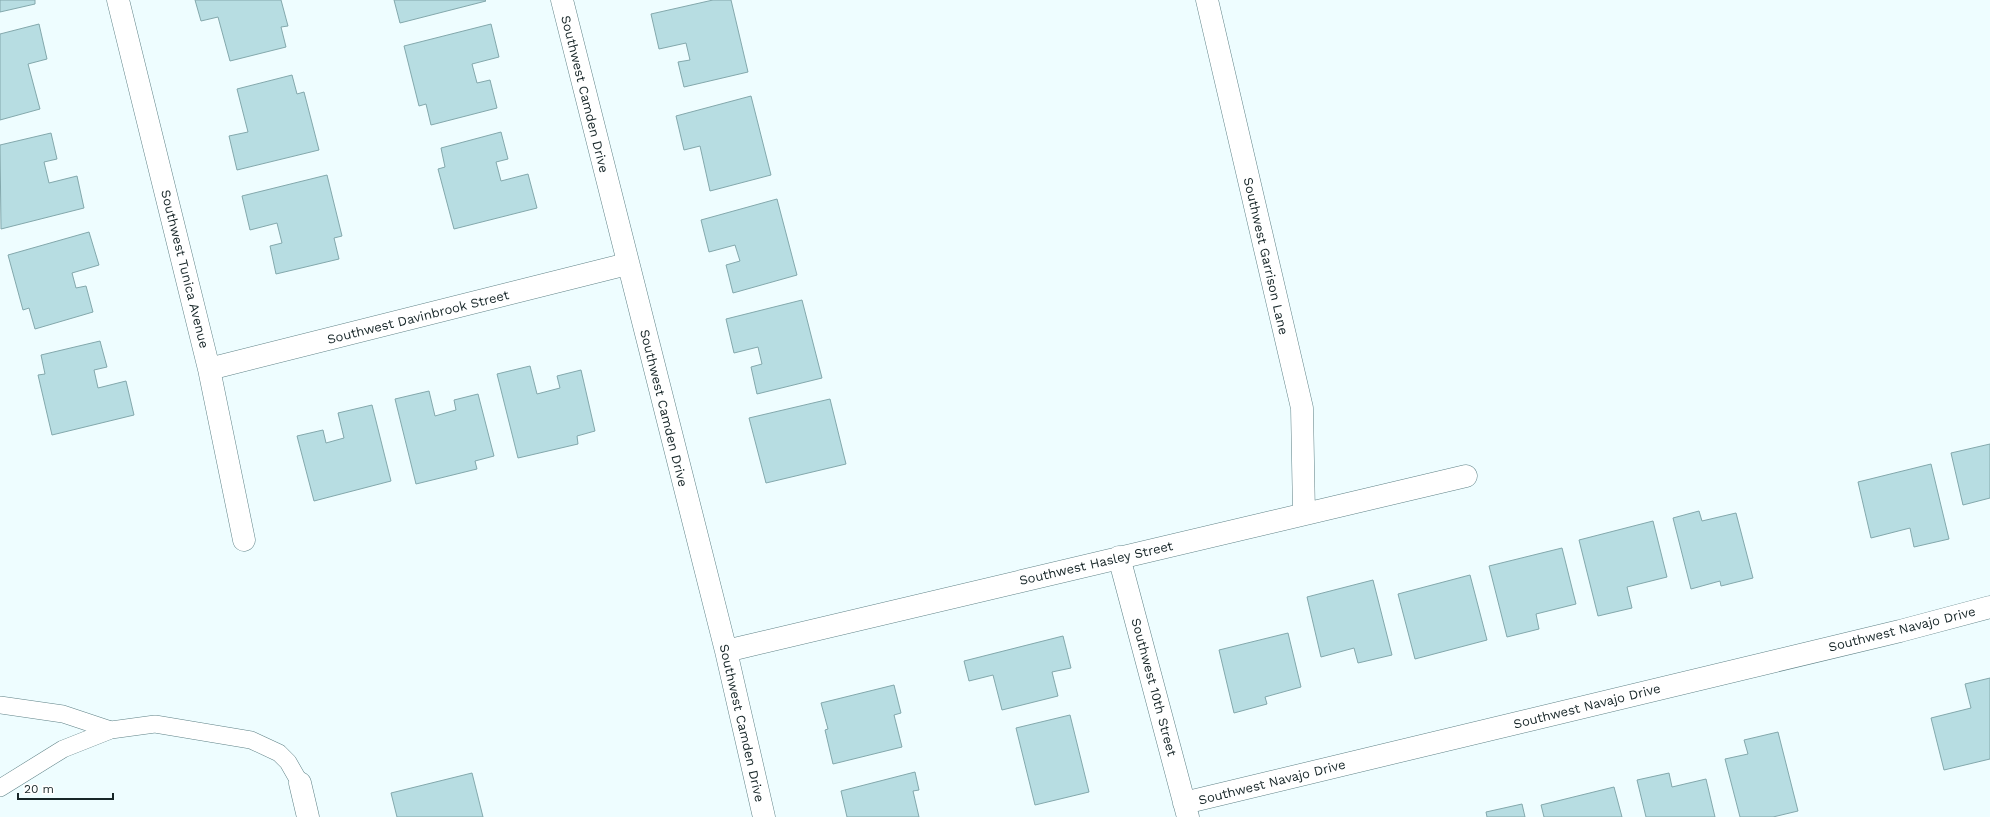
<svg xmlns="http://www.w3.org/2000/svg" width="1990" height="817" font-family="'Work Sans',sans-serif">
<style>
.building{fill:#b7dde2;stroke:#83a8ac}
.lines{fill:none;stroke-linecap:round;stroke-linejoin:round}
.lane-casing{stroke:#5f8287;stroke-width:18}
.street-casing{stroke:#5f8287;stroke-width:23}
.lane{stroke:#fff;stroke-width:17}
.street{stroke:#fff;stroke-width:22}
.labels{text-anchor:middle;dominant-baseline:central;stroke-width:3;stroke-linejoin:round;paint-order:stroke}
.street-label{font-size:13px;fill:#172628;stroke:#fff}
</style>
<rect width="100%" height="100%" fill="#eefdff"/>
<path class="building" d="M0,0H35V4L0,12Z
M195,0H281L288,26L281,27L286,47L230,61L218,17L201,21Z
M394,0H485L486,1L400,23Z
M713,0H731L748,72L684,87L678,62L690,60L686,43L659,49L651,14Z
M39,24L47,59L28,64L40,109L0,120V34Z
M491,24L499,57L472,64L477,83L490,80L497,108L431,125L426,104L419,106L404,46Z
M292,75L297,94L304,92L319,150L237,170L229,136L248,132L237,89Z
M751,96L771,175L710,191L700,146L684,150L676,116Z
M501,132L508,159L496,162L501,181L528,174L537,208L454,229L438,169L445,167L441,148Z
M51,133L57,159L44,162L49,183L77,176L84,208L1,229L0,145Z
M327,175L342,236L334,238L339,259L276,274L270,246L282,243L277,223L250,230L242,196Z
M777,199L797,275L733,293L726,265L740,261L735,245L709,252L701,220Z
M89,232L99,265L72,273L76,288L86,286L93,312L35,329L29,308L23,310L8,255Z
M802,300L822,378L757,394L751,367L762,364L758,347L734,353L726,319Z
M100,341L107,367L94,370L98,388L126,381L134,415L52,435L38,375L45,374L41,355Z
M530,366L537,394L560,388L557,376L581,370L595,431L577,436L578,444L518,458L497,374Z
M429,391L435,416L456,410L454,400L478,394L494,456L475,461L477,469L416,484L395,399Z
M830,399L846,464L766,483L749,418Z
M372,405L391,481L314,501L297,436L323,430L326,443L344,438L338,413Z
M1990,444V498L1963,505L1951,453Z
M1931,464L1949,539L1914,547L1910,528L1871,538L1858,482Z
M1699,511L1702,521L1736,513L1753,578L1721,586L1720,581L1691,589L1673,518Z
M1653,521L1667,577L1627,587L1632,608L1598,616L1579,540Z
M1562,548L1576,604L1536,614L1539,629L1507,637L1489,566Z
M1470,575L1487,640L1415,659L1398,594Z
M1373,580L1392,655L1358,663L1354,648L1321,657L1307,597Z
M1288,633L1301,687L1265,697L1267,704L1234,713L1219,650Z
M1063,636L1071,668L1052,672L1058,696L1002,710L993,675L969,681L964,661Z
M1990,678V759L1944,770L1931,718L1971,708L1965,684Z
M894,685L901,713L894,715L902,747L833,764L825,730L828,729L821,703Z
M1070,715L1089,792L1035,805L1016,728Z
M1778,732L1798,811L1773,817H1740L1725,759L1748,754L1744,740Z
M915,772L919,790L913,791L919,817H847L841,791Z
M472,773L483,817H397L391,793Z
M1669,773L1672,787L1706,779L1715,817H1646L1637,780Z
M1614,787L1622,817H1544L1541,805Z
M1522,804L1525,817H1487L1486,812Z"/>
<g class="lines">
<defs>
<path id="lane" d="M0,705L63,714L111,730
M0,788L63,749L111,730L155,724L251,740L279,753L288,762L300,783"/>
<path id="street" d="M118,0L209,369L244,540
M562,0L726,651L764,817
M1207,0L1302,408L1304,514
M209,369L627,264
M1119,557L1188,817
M726,651L1466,476
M300,783L308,817
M1184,803L1900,631L1990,607"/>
</defs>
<use href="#lane" class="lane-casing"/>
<use href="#street" class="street-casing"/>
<use href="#lane" class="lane"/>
<use href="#street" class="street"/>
</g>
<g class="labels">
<g class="street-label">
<text transform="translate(585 94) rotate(76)">Southwest Camden Drive</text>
<text transform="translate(1266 256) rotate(77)">Southwest Garrison Lane</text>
<text transform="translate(185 269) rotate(76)">Southwest Tunica Avenue</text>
<text transform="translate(418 317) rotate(-14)">Southwest Davinbrook Street</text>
<text transform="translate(664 408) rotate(76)">Southwest Camden Drive</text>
<text transform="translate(1096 563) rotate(-13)">Southwest Hasley Street</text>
<text transform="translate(1902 629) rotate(-14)">Southwest Navajo Drive</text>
<text transform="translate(1154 687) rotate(75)">Southwest 10th Street</text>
<text transform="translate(1587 706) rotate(-14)">Southwest Navajo Drive</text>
<text transform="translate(742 723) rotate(77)">Southwest Camden Drive</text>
<text transform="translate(1272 782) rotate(-14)">Southwest Navajo Drive</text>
</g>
</g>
<path d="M18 793v6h95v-6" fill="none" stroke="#172628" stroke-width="2"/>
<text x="24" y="793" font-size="12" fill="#172628" stroke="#ffffff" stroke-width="3" paint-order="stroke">20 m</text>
</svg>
